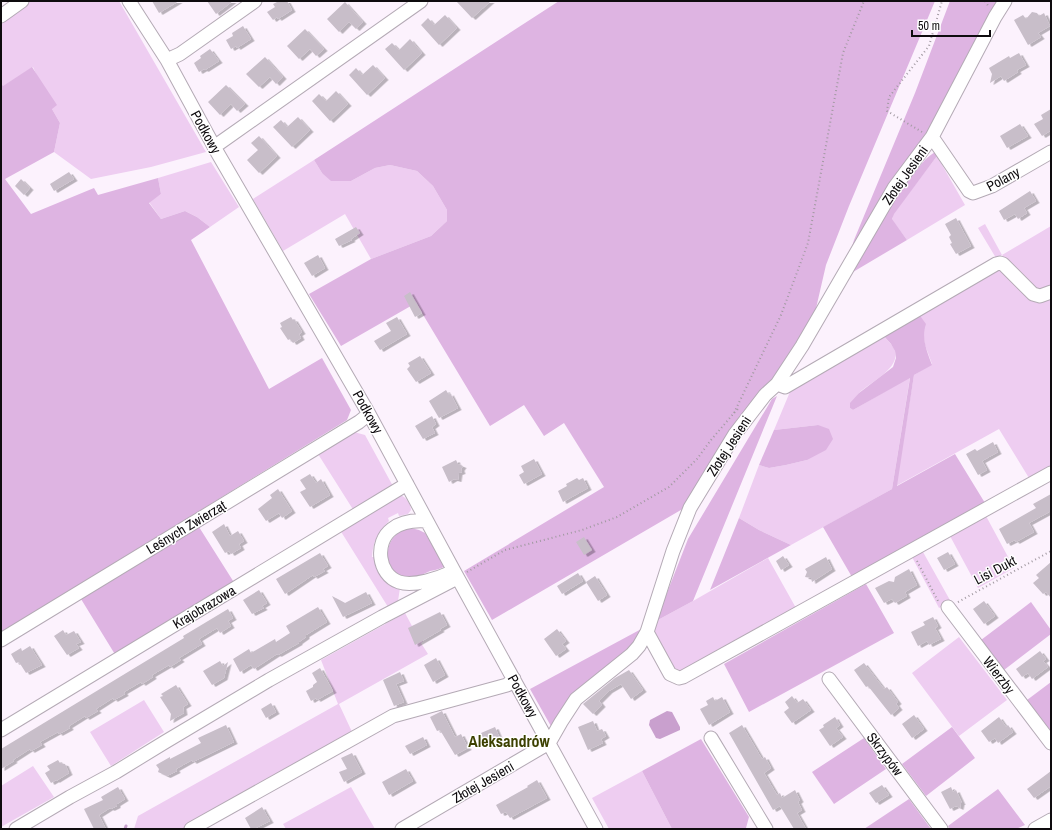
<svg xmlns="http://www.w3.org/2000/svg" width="1052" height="830" font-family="'Archivo Narrow',sans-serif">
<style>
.green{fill:#eecdf1}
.forest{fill:#deb4e2}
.water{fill:#c9a0ce}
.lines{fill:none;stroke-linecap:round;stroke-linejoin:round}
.stream{stroke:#c9a0ce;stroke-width:3}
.building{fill:#c8bec9;filter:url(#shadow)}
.minor-casing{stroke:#b4aab5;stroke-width:15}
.path{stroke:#a29aa2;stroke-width:2;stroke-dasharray:1 3;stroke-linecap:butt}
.minor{stroke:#fff;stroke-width:13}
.labels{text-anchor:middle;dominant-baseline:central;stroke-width:3;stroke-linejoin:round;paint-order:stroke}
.street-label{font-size:14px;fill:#0e0b0e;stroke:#fff}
.quarter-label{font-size:16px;font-weight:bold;fill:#3c4000;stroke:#fff}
</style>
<defs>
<filter id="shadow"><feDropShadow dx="3.5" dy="2" stdDeviation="0" flood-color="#0004"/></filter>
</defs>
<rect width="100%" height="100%" fill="#fcf2fd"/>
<path class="green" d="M28,1H119L206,152L151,167L91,179L54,152L60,123L52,109L33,67L2,87L1,84V20Z
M937,156L965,205L907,240L892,220L893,214Z
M314,160L322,173L351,181L375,168L390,165L417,171L433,186L447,210V221L431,236L371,259L345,214L283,251L253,199Z
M211,162L239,207L210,227L197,217L185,211L161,219L149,202L161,194L158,178Z
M985,224L1002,255L1051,226V286L1041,292L1017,274L1002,255L996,258L978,228Z
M994,268L1005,270L1025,296L1037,303L1051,296V466L1029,478L999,429L896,486L914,375L932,364L925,345L923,332L918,313Z
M882,334C886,339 893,345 895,351C900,368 871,382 860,392C856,396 853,403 850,408L853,410L910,377L892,489L791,545L759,530L739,518L759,465L769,468L786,465L807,460L818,425L774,430L792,387Z
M354,432L365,435L394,488L354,511L318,454Z
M400,495C406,497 411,504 411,510L408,514L399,516L398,513L388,518L389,521C378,533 373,540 372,557H375L400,588L398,601L388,607L340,530Z
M986,516L1014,568L978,588L950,536Z
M923,552L951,602L939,608L912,557Z
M768,558L796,608L678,675L652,628L656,621L693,601Z
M405,613L412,626L416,625L423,641L421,643L428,654L339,704L353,734L184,829H134L138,816L338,704L321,660Z
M959,637L1007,700L959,736L912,673Z
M144,700L164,732L111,766L90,732Z
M33,766L54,797L1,827V786Z
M642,771L672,829H609L592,798Z
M351,787L375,829H286L283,824Z"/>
<path class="forest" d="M559,1H935L849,206L826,265L814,317L773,380L686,507L492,620L464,571L604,487L564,423L544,436L524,405L490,426L416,303L341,346L309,294L371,259L431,236L447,221V210L433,186L417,171L390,165L375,168L351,181H331L322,173L314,160Z
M950,1H999L926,138L849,257L854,240L915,93Z
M32,67L57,105L52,109L60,123L54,152L5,179L31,214L94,188L98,195L158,178L161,194L149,203L161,219L185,211L197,217L210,227L191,240L269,389L322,358L351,410L347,420L1,633V84L3,86Z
M935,152L937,156L894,214L892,219L907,240L853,272C871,238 889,206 912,176C919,167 925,158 935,152Z
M918,313L926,324C921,338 927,351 932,365L914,375L897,486L955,454L985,503L852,577L823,527L892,489L910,378L853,410L850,408V403L859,393L893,367L896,358L895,351L891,344L882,334Z
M777,396L693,601L656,621L688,539L772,399Z
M818,425L829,429L833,439L826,450L807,460L786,465L769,468L759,465L774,430Z
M739,518L759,530L791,545L710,590Z
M199,527L235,584L116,656L81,599Z
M411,528L419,530L425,533L445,566C440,569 436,570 430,571C423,574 418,578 410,578C379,576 381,532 411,528Z
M866,584L894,633L749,712L724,664Z
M1031,602L1051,630V634L1004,670L981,640Z
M645,627L639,637L627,652L552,728L530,689Z
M1051,682V731H1050L1027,700Z
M952,727L975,758L926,796L902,764Z
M864,738L886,769L834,804L812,772Z
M701,739L749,817L746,828L744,829H672L642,771Z
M998,789L1025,825L1016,829H950L948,826Z
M909,799L931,829H864Z"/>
<path class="water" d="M667,711L672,712L680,727V730L660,739L656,738L649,725L650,720Z"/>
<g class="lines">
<path class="stream" d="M125,829L126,826"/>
</g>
<path class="building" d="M152,1H179L159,13Z
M207,1H233L216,14Z
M279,1H287L292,10L278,19L277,17L273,20L267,12L275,7L273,4Z
M456,1H491L472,18Z
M345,2L363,22L356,29L349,22L339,32L327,19Z
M1032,12L1037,13L1039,16L1044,13L1050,26L1038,33L1041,37L1028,45L1014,20L1023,15L1026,19Z
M445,15L457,28L439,45L421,25L428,18L434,25Z
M243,26L251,39L237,48L236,46L231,49L226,40L233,36L232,33Z
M305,29L324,49L316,56L310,49L299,59L287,46Z
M410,39L422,53L404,70L385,49L392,43L399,50Z
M210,49L219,61L205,70L204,69L199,72L194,63L201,58L200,56Z
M1019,53L1026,65L1017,70L1018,72L1004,81L1001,76L990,83L992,74L989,68L1009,56L1010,58Z
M265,57L283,77L276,84L270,77L259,87L246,74Z
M373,65L385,78L367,95L349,75L356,68L362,75Z
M226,85L245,104L237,111L231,104L220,115L208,102Z
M336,91L348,104L330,121L312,101L319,94L326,101Z
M1051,109V132L1050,131L1042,136L1034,124L1043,119L1041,115Z
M298,117L310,130L292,147L273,127L281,120L287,127Z
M1020,124L1028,136L1007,148L1000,136Z
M259,136L277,156L259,173L247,160L258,150L251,143Z
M69,172L74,179L54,191L50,184Z
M21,179L30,188L24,195L15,186Z
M1030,191L1036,201L1024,208L1027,213L1018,219L1015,214L1004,220L999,211Z
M956,218L971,246L956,254L950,244L952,243L949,237L951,235L945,224Z
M356,227L360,233L351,239L352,240L339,246L335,239Z
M318,255L325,268L312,276L304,263Z
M410,292L422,313L415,317L404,296Z
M291,317L293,320L294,319L302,332L299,334L301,338L293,343L290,339L288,340L280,328L282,327L280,323Z
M397,317L407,334L380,350L374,341L391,331L386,323Z
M420,356L431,373L416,382L407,369L410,366L408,363Z
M446,390L449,395L450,393L458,408L439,418L429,401Z
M432,416L436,424L432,427L435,433L423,439L415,426Z
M993,442L998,452L982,461L987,470L978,475L966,454L975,449L977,451Z
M534,459L542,474L524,484L519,475L524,472L521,466Z
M456,460L458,464L463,466L461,469L462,472L459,473L458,480L454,479L449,482L442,467Z
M310,474L316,483L321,479L330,495L310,507L300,492L306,489L300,480Z
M577,478L579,480L583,478L588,488L563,502L558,491L567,486L566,484Z
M278,489L292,511L282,518L279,513L266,521L258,509L272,498L270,495Z
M1051,494V511L1029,523L1034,532L1016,542L1015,540L1007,544L999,529L1036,508L1033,504Z
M224,524L230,536L238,531L244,541L239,544L241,548L231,554L229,551L225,553L212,532Z
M584,537L592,550L584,555L576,542Z
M948,552L955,564L944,570L937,558Z
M320,553L328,566L323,569L325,571L314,577L313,575L285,594L276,579Z
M783,556L789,565L781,570L776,561Z
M826,557L832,569L812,582L811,578L805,577L807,572L805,569Z
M1051,562V598L1046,592L1043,594L1033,583L1039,578L1036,575Z
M909,569L917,585L905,592L907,596L895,603L892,599L884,603L875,588L889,581L894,582L895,577Z
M578,573L583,581L562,594L557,586Z
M595,576L607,595L598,601L586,582Z
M259,590L267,603L262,606L264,608L252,614L243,600Z
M366,592L372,603L343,617L332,596L345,603Z
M984,601L995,616L984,624L973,609Z
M318,607L327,622L306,635V637L299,642V643L278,655L277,654L254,669L251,665L240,672L233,659L249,649L251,653L275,639L276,642L290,633L286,626Z
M228,609L233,618L228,621L231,626L220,633L217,628L199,639L202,644L179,658L181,660L170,667L169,665L152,675L153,677L142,684L141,682L124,692L125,694L114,700L113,698L96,709L98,711L86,718L85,716L69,726L70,728L59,734L58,732L40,742L42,745L31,751L30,749L13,760L14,761L1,769V749L184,638L183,636Z
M440,612L447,625L440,629L441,630L415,645L408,628Z
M933,617L938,626L935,628L941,639L929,645L927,641L918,646L911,632L925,625L923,622Z
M557,629L566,641L562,644L566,649L556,656L544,639Z
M63,630L66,635L74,631L81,642L76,644L79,648L67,655L54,636Z
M30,646L42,665L26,673L19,662L16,663L11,654L21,648L22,651Z
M1040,651L1046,659L1043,661L1048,667L1032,679L1028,673L1022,677L1016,669Z
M436,658L445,675L433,682L424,665Z
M220,661L223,666L228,662L224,678L212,685L203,671Z
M864,663L884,689L887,687L898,702L896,704L899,708L891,715L868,686L866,687L854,670Z
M320,668L333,691L317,700L316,698L311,701L306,691L313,687V685L317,682L312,673Z
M629,670L643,690L631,699L621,684L609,691L599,701L602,705L593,714L583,704L615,678Z
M400,672L404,681L396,684L404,702L394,706L383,680Z
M176,685L188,704L183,707L184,713L170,721L171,714L160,697L163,696L161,694Z
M792,696L797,703L803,699L811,710L792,723L784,712L789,708L785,702Z
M713,697L715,701L722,697L730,712L709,725L700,709L708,705L706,701Z
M271,703L276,712L266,718L261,709Z
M442,711L455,737L461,734L468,748L455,755L440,730L437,731L430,717Z
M914,715L924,729L912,738L902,724Z
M835,717L840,725L836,728L843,737L830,746L819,730L824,727L823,725Z
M999,717L1006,727L1008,725L1013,732L998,743L995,738L989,742L981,731Z
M593,721L597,731L602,729L606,736L601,739L603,743L588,750L578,727Z
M226,725L234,742L193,762L192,760L176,769L177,771L167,776L158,772L159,769L156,765L170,757V759L201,743L198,738Z
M742,725L762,759L765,757L771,768L764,773L777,795L780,793L782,798L795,790L800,800L798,802L802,810L797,813L806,829H794L780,806L773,810L729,733Z
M495,727L501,741L487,747L481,733Z
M423,737L427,745L410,754L405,746Z
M352,753L362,772L344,782L339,772L347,769L341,758Z
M58,760L60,763L65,764L69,773L56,781V780L51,783L45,773L50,770L47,766Z
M406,769L413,781L389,795L382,782Z
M1051,771V786L1034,798L1027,789Z
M537,780L547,798L510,818L506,812L501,814L496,805L528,787L527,786Z
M882,785L889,795L876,803L869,793Z
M118,787L125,799L117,804V806L111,809L110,808L99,815L106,829H94L84,809L103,800L101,797Z
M951,787L953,792L956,790L962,803H961L960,808L956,806L950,809L941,792Z
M262,807L270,821L254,829H251L245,818Z"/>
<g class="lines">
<defs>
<path id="minor" d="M129,1L167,60L217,152L369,414L454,571L596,829
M1,16L22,1
M167,60L180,54L255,1
M932,137L969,191L973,193L992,186L1051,152
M214,147L421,1
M777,384L785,387L996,264L1000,263L1003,264L1033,294L1040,296L1051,292
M427,521C414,520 402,521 392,529C374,542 378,575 399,582C414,587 439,578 452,572
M948,607L1051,743
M647,632L670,674L679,678L683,677L1051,473
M1,640L359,422L369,414
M829,679L941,829
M1,730L407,484
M711,738L766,829
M16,829L70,797L116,772L165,742L269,680L382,617L457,578
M191,829L393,716L507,685L514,679
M402,829L549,743L561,722L576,699L632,654L639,646L647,632L673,551L690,508L735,434L765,395L777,384L802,346L894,188L932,137L995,17L1005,1
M1035,829L1051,820"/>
</defs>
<use href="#minor" class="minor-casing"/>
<path class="path" d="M985,1L989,7
M922,132L887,111L889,97L929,46L942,1
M734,413L781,315L808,243L843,53L864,1
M917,561L938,601
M467,572L505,550L582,530L617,517L669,487L697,459L711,440L734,413L738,409
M958,602L1051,551"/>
<use href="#minor" class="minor"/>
</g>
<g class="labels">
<g class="street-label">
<text transform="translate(206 132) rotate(61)">Podkowy</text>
<text transform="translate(905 175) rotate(-55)">Złotej Jesieni</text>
<text transform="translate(1003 179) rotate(-28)">Polany</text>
<text transform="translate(368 412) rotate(61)">Podkowy</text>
<text transform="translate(729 446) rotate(-57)">Złotej Jesieni</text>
<text transform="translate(186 527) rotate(-31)">Leśnych Zwierząt</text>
<text transform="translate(995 570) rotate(-28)">Lisi Dukt</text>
<text transform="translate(204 607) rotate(-31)">Krajobrazowa</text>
<text transform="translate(999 675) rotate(53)">Wierzby</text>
<text transform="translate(523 696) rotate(61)">Podkowy</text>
<text transform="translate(885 754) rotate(53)">Skrzypów</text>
<text transform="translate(483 782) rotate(-30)">Złotej Jesieni</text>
</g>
<g class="quarter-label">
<text x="509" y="741">Aleksandrów</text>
</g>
</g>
<rect width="1052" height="830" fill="none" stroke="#0e0b0e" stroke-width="4"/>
<path d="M912 30v6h78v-6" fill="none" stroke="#0e0b0e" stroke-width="2"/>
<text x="918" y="30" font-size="12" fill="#0e0b0e" stroke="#ffffff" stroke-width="3" paint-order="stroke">50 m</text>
</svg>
